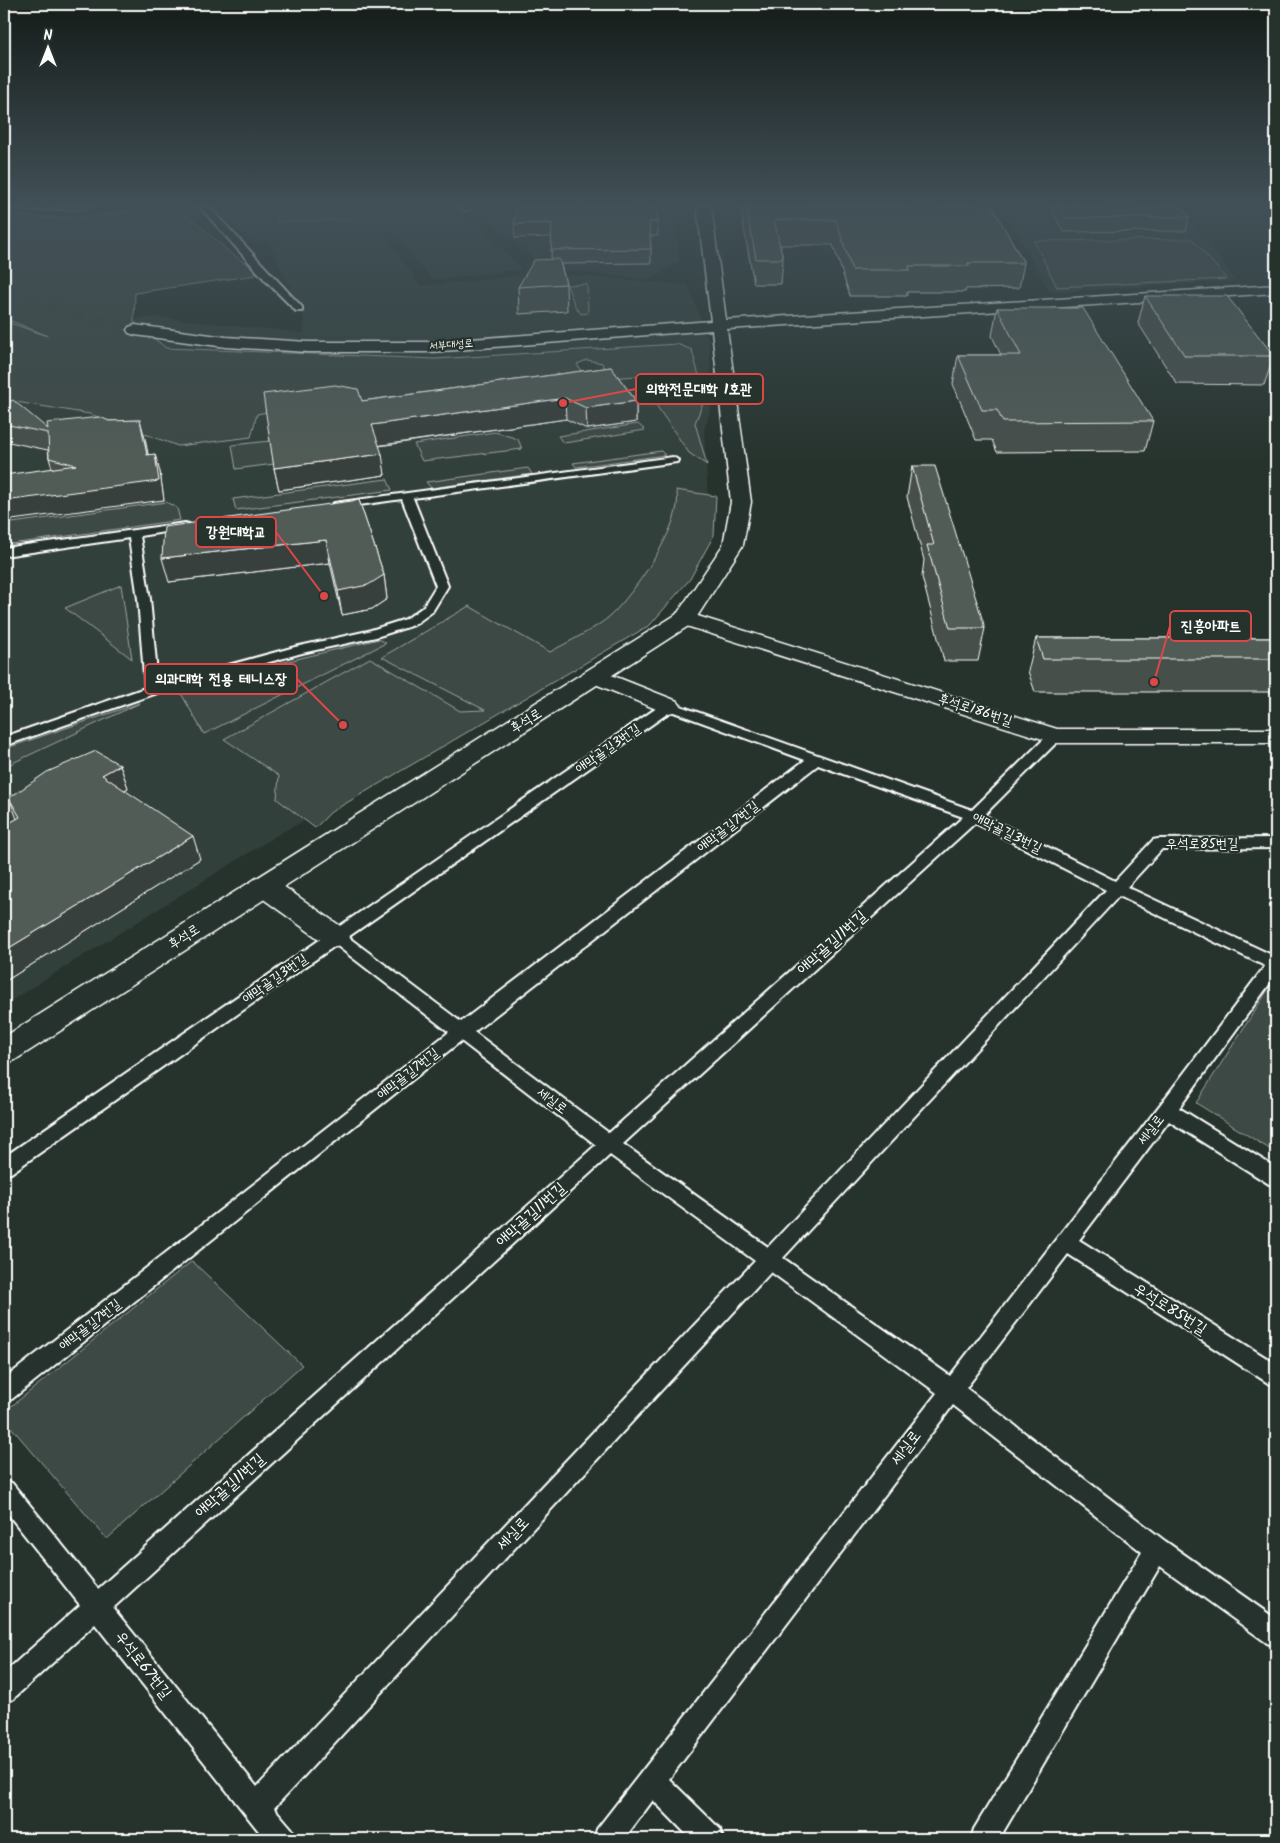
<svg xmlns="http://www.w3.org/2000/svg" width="1280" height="1843" font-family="Kalam,'Poor Story',sans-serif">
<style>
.built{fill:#333f3a}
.green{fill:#3e4944;stroke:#9ea4a2}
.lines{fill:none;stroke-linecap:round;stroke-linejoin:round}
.secondary-tunnel{stroke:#3c4742;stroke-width:15;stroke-dasharray:15 8;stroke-linecap:butt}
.lane-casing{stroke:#fff;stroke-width:4}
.street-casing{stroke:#fff;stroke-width:3}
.secondary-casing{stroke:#fff;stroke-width:3}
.lane{fill:#26332d;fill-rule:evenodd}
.street{fill:#26332d;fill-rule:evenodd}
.secondary{fill:#26332d;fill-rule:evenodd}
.wall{fill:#464f4b;stroke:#fff}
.shaded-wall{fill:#39403d;stroke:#fff}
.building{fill:#515c57;stroke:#fff}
.labels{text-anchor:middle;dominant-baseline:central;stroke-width:4.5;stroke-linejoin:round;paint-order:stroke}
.far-street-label{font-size:11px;fill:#fff;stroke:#26332d}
.street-label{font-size:14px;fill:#fff;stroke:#26332d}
.near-street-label{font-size:16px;fill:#fff;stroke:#26332d}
.leader{fill:none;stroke:#dc4848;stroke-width:2}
.callout-dot{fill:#dc4848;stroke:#26332d;stroke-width:2}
.callout{fill:#26332d;stroke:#dc4848;stroke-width:2}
.callout-label{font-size:15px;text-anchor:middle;font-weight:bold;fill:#fff}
</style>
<rect width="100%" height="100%" fill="#26332d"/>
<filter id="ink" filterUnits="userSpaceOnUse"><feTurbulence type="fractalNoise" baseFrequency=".02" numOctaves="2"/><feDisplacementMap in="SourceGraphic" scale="10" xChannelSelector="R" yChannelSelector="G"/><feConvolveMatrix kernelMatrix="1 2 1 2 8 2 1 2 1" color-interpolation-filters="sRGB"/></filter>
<g filter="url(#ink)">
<path class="built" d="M209,206H459L522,269L433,280L388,229H381L420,286L547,273L688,285L709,340L713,401L704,431L708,499L615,628L468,719L337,804L282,832L4,1005V305L50,327L157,317L303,333L304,317L269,243L289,240L255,244Z
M477,206H674L679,261L650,280L546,268L495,227Z
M1002,206H1179L1236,281L1050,292Z"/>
<path class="green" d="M281,206H351L349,220L277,222Z
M172,207L196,222L229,252L262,274L135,293L134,322L166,348L435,359L677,344L692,350L705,398L695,423L707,465L689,453L636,376L611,378L602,363L587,360L577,364L586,380L381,406L318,402L257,414L251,437L178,446L90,414L4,400V321L48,336L4,318V295L20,291L4,283V212C51,225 123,211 172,207Z
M1192,239L1227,279L1057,287L1034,241Z
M587,284L588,313L581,314L575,306L567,285Z
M638,424L645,430L571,442L563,443L558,436Z
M495,432L518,439L522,449L422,461L414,444Z
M299,438L312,459L236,469L232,445Z
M661,451L665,455L576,467L573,463Z
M528,468L532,474L431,488L426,482Z
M387,479L392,490L236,510L233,499Z
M676,490L716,496L714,535L690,579L650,625L331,812L315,828L277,799L279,776L224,739L370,658L460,711L485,710L382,657L469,606L550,652C566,643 597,628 610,616C632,596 687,520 676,490Z
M166,502L177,508L180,520L4,545V524Z
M121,585L132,659L65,608Z
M379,639L386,643L204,734L178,688Z
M140,703L4,767V749Z
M1276,977V1153L1196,1103Z
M192,1261L302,1365L107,1539L4,1419V1412Z"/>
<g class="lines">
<path class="secondary-tunnel" d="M4,290L73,314L135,330"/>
<defs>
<path id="lane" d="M11,206H91L87,208L25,210Z
M199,206H208L302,307V311H296L266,281Z
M673,457L678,460L677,462L413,498L448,586L432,612L414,625L376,637L302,653L157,693L4,746V737L145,688L138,599L129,538L4,556V548L185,523L189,524L191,526L189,528L140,536L150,599L158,684L295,647L368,631L406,619L423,607L436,586L402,499L338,508L334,507L332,505L334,503Z
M669,702L972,810L1050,733H1060L1062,736L1060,739L984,815L1115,881L1153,840L1158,839L1276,838V848L1162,849L1127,887L1276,957V975L1179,1108L1276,1168V1186L1269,1184L1169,1121L1079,1240L1276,1364V1386L1268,1383L1068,1254L966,1388L1165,1541L1276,1619V1646L1267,1643L1160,1566L999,1839H971L974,1829L1142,1552L953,1405L669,1779L720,1829L723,1839H691L653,1800L624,1839H594L597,1829L937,1393L771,1272L274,1808L292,1829L295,1839H265L95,1624L13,1699L4,1703V1673L80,1605L4,1509V1480L12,1483L98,1589L596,1145L461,1041L12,1399L4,1402V1379L449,1032L336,945L11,1173L4,1175V1157L664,703ZM671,711L805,760L461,1022L348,937ZM818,765L963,817L609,1133L474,1032ZM975,823L1106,890L768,1247L623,1144ZM1119,896L1265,966L1160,1105L950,1376L783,1258ZM610,1155L755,1261L257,1787L113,1608Z"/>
<path id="street" d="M472,206L470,210L465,211L458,207Z
M685,612L1057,729H1276V743H1055L677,623L674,618L677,613Z
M596,669L677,701L681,706L677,711L669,713L661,711L588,681L585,676L588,671Z
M264,877L273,879L346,930L350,937L346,944L336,947L326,944L255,893L251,886L255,879Z"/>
<path id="secondary" d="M697,206H711L726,320L1276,285V293L727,329L751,502L743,545L693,623L15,1060L4,1064V1037L677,614L723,545L731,502L712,330L431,352H308L226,347L135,335L129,333L127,330L129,327L135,325L226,337L308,342H431L711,321Z"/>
</defs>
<use href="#lane" class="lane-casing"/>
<use href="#street" class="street-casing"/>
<use href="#secondary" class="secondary-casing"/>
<use href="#lane" class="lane"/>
<use href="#street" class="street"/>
<use href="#secondary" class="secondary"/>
</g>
<path class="wall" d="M740,206H992L1024,263L1019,288L966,289L965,292H907V296H850L833,245H780L783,259L781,284H754Z
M1049,206H1180L1189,217L1186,231L1064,232Z
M658,222V236H650L651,249V263L561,264L566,284L567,311L519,314L518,287L551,259L552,237L515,238L514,224Z
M1145,296L1274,356L1264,385L1177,384L1138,323Z
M997,308L1153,421L1145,451L997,452L992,440H976L953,384L958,355H1001L992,336Z
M611,367L636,401V422L587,429L566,419L379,446L385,475L279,490L274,468L362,401Z
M4,405L48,429L109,421L140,420L148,455L160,472L164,500L52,468L49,458L48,450L4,441Z
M912,466L985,628L978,661H944L922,577L924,560L907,497Z
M359,500L384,575L387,599L372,609L342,615L330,563L169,582Z
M1036,638H1276V692H1035L1028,671Z
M120,765L128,788L125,790L200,859L4,982V826L17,819L9,798Z"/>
<path class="shaded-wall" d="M565,398L566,419L375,446L372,425Z
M636,401V422L587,429L586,408Z
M140,420L145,438L152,474L147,455Z
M155,454L160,472L164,500L4,521V501Z
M382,454L385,475L279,490L274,468Z
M326,540L330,563L169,582L162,558Z
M384,575L387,599L372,609L342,615L338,591Z
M120,765L128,788L111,798L102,775Z
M193,836L200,859L4,982V951Z"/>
<path class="building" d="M515,206H656L658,222H649L651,249L551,250L552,223L514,224Z
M746,206H992L1024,263H968L969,266H909L910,270H852L836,220H774L783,259H756Z
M1059,206H1180L1189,217L1067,218Z
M559,259L566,284L518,287L534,260Z
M1145,296H1227L1274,356H1185Z
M997,308H1083L1153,421L1003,422L997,410H982L958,355H1021Z
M611,367L636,401L586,408L565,398L372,425L382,454L274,468L263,394L335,385L358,389L362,401Z
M13,400L48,429L47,423L100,417L109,421L140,420L147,455L155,454L159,481L4,501V475L76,465L49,458L48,433L4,424V405Z
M912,466H935L985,628H950L927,545H934Z
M359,500L384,575L368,585L338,591L326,540L162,558L164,527Z
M1036,638H1276V659H1043Z
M96,751L120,765L102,775L193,836L4,951V826L20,817L9,798L47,772Z"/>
</g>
<linearGradient id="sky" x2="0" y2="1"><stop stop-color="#151c19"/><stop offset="0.44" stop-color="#415057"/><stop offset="1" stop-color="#415057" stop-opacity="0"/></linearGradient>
<rect width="1280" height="464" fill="url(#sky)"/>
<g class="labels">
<g class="far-street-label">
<text transform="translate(451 345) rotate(-4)">서부대성로</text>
</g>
<g class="street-label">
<text transform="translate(975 710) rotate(18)">후석로186번길</text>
<text transform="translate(526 721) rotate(-32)">후석로</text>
<text transform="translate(608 749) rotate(-35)">애막골길3번길</text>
<text transform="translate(728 827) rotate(-38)">애막골길7번길</text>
<text transform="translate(1007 833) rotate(26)">애막골길3번길</text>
<text x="1202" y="844">우석로85번길</text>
<text transform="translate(184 937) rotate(-33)">후석로</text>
<text transform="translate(275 979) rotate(-35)">애막골길3번길</text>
<text transform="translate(408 1074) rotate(-38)">애막골길7번길</text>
<text transform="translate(552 1101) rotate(37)">세실로</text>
<text transform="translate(1151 1130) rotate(-52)">세실로</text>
<text transform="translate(90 1325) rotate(-38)">애막골길7번길</text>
</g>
<g class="near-street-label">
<text transform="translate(832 943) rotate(-42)">애막골길11번길</text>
<text transform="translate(531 1215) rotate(-42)">애막골길11번길</text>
<text transform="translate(1170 1309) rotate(32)">우석로85번길</text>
<text transform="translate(906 1448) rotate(-53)">세실로</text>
<text transform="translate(230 1486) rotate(-42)">애막골길11번길</text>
<text transform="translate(513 1534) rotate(-47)">세실로</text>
<text transform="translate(143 1665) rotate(52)">우석로67번길</text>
</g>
</g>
<path class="leader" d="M563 403L636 389M324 596L276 532M1154 682L1170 626M343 725L297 679"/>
<g class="callout-dot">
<circle cx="563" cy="403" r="5"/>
<circle cx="324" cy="596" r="5"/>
<circle cx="1154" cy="682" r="5"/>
<circle cx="343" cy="725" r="5"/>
</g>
<g class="callout">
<rect x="636" y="374" width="127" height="30" rx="5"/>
<rect x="196" y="517" width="80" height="30" rx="5"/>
<rect x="1170" y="611" width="81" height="30" rx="5"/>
<rect x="145" y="664" width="152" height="30" rx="5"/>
</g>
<g class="callout-label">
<text x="699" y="394">의학전문대학 1호관</text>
<text x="236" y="537">강원대학교</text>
<text x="1211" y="631">진흥아파트</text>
<text x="221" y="684">의과대학 전용 테니스장</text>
</g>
<rect width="1280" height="1843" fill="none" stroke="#26332d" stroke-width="20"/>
<rect x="10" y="10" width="1260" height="1823" fill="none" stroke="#fff" stroke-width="2" filter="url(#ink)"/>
<g transform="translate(48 48)" stroke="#26332d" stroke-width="4" paint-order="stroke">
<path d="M0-4L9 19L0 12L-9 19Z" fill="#ffffff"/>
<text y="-8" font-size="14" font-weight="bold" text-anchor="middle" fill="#ffffff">N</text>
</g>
</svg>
